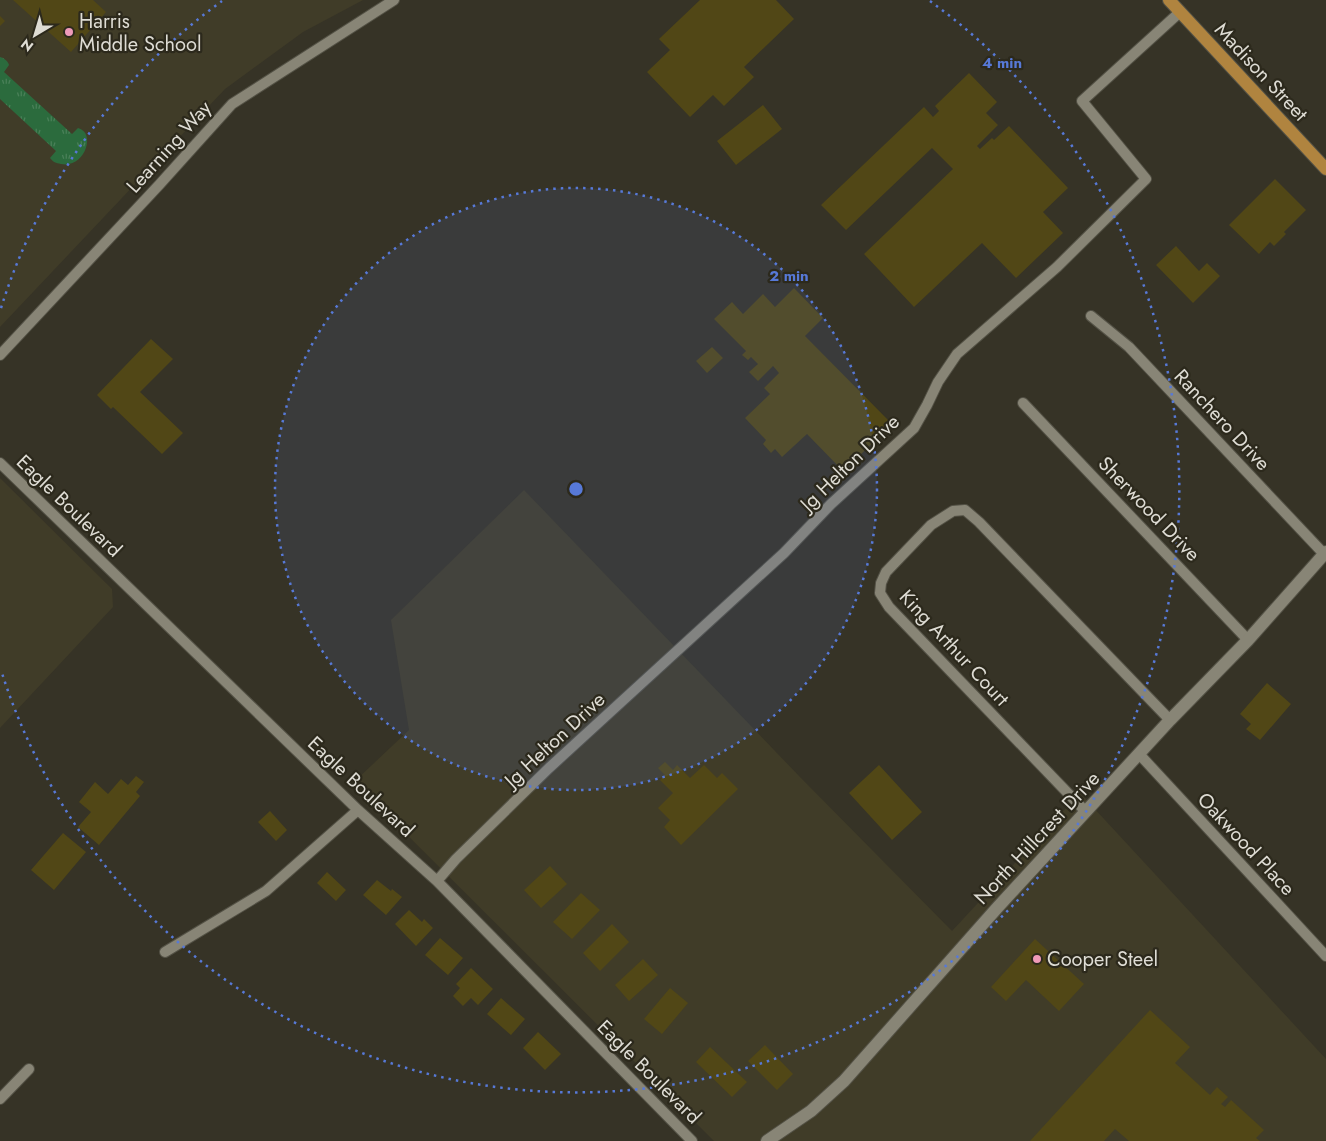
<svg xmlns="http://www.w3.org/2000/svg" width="1326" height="1141" font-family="Jost,sans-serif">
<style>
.built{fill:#403c28}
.grass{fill:url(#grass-tufts)}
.building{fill:#514716}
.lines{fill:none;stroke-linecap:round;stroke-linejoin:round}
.street-casing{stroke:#535145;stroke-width:12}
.secondary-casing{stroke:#535145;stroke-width:14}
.primary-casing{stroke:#535145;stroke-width:14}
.street{stroke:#888576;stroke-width:10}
.secondary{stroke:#888576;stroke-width:12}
.primary{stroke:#b0843f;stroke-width:12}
.ring{fill:none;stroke:#5779d7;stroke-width:2.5;stroke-dasharray:2.5 5}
.poi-dot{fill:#ef9ab8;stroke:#2c291c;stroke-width:2}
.labels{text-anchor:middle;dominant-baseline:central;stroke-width:4.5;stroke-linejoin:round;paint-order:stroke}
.poi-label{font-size:20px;fill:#dedcd4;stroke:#2c291c;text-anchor:start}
.street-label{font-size:20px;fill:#dedcd4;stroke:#2c291c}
.centre{fill:#5779d7;stroke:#2c291c;stroke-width:2.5}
.ring-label{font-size:15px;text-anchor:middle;font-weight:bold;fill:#5779d7;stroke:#2c291c;stroke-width:4.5;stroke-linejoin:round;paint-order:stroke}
</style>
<defs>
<pattern id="grass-tufts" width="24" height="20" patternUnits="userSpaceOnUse" patternTransform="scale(1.25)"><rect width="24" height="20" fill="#2b6b3d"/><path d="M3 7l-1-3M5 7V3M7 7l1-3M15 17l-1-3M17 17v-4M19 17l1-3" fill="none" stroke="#498058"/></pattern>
</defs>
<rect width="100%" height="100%" fill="#363326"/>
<path class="built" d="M0,0H363L303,32L225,89L0,327Z
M0,478L112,589L113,607L0,728Z
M524,490L800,777L952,931L1080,793L1326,1059V1141H714L354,782L409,730L391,620Z"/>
<path class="grass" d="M0,57C4,58 8,61 9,65L4,72L72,134L78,128C97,133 84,169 61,164C56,163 53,162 50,158L56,151L0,99Z"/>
<path class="building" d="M13,0H93L106,12L71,52Z
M700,0H776L794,19L744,67L754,77L724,106L713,95L690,117L647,72L670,50L659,39Z
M0,16L5,21L0,26Z
M969,73L997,102L986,113L998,125L977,146L980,149L992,138L994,140L1009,126L1068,188L1043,212L1063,233L1016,278L982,243L914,307L864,254L953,169L932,148L846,230L821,205L924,107L933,117L939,111L935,106Z
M763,105L782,129L736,165L717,141Z
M1275,179L1306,210L1284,232L1286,234L1274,246L1270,242L1259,254L1229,225Z
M1176,246L1199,271L1207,263L1220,276L1193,303L1156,265Z
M794,288L823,318L805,336L892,424L856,459L855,458L842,470L807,434L782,457L775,449L771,453L763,444L766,440L745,418L770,394L764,388L779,373L773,366L758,381L749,372L758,364L751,357L748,360L742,355L746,351L714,319L732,302L743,314L763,294L775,307Z
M151,339L173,359L140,392L183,433L162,454L113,407L111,409L97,395Z
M712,347L723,358L707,373L696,361Z
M1267,683L1291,704L1260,740L1246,729L1251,724L1240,714Z
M665,762L673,770L677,765L690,778L704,765L717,778L722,773L738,789L681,845L664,827L670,820L658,808L673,793L660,780L665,775L658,768Z
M879,765L922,812L892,840L849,793Z
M136,776L144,782L136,792L140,796L99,845L78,827L91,812L79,802L95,782L108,794L121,779L128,785Z
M270,811L287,830L276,841L258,822Z
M63,833L86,852L54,890L31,870Z
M550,866L567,884L541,908L524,890Z
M327,872L346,890L336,901L317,883Z
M377,880L391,891L392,889L402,897L386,915L363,895Z
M581,893L600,910L572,939L553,922Z
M409,910L422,922L424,919L433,928L416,946L395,924Z
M612,924L629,942L600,971L583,953Z
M440,938L463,958L448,975L425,955Z
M1035,939L1084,984L1059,1011L1026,980L1006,1001L991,987Z
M643,959L658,975L629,1001L615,985Z
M471,968L493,989L478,1005L471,998L463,1006L453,996L460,988L456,984Z
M670,988L688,1003L662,1034L644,1019Z
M501,998L525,1019L511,1035L487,1014Z
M1150,1010L1190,1047L1175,1063L1210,1095L1217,1087L1228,1097L1221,1104L1225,1107L1231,1100L1264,1130L1256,1138L1260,1141H1129L1115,1129L1104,1141H1030Z
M538,1032L561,1054L545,1070L523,1048Z
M765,1045L793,1074L777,1090L748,1061Z
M710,1047L747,1082L732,1097L696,1062Z"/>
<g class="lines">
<defs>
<path id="street" d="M1091,316L1129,347L1324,554
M0,355L159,185L232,104L394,0
M1023,403L1248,640
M0,463L358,810L437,881L692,1141
M1140,755L1326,956
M1086,812L889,607L880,593L881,583L886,572L931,525L953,511L965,510L979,522L1170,720
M437,881L456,859L549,768L784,553L831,504L914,428L927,405L938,382L957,354L1057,267L1146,179L1082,101L1180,12
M165,952L266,891L358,810
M0,1099L29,1069"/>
<path id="secondary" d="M767,1141L811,1111L844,1081L997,908L1170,720L1248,640L1326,552"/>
<path id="primary" d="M1169,0L1326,169"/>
</defs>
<use href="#street" class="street-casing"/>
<use href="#secondary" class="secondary-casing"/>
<use href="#primary" class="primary-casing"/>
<use href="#street" class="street"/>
<use href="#secondary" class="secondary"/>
<use href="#primary" class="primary"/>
</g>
<circle cx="576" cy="489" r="301" fill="#5779d7" fill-opacity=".12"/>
<g class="ring">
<circle cx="576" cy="489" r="301"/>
<path d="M1 308A603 603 0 0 1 222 1M930 1A603 603 0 1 1 1 670"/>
</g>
<g class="poi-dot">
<circle cx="69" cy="32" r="5"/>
<circle cx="1037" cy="959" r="5"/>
</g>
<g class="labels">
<g class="poi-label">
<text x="79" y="21">Harris<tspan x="79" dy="23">Middle School</tspan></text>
<text x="1047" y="959">Cooper Steel</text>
</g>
<g class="street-label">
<text transform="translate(1261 72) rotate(47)">Madison Street</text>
<text transform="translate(169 147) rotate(-48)">Learning Way</text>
<text transform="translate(1222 420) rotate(47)">Ranchero Drive</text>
<text transform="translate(850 463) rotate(-44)">Jg Helton Drive</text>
<text transform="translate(69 506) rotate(44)">Eagle Boulevard</text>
<text transform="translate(1149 509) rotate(46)">Sherwood Drive</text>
<text transform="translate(954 648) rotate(47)">King Arthur Court</text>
<text transform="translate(555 740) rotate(-43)">Jg Helton Drive</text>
<text transform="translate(361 787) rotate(43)">Eagle Boulevard</text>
<text transform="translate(1037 838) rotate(-47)">North Hillcrest Drive</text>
<text transform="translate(1246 844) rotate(47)">Oakwood Place</text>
<text transform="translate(649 1072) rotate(45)">Eagle Boulevard</text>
</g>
</g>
<circle cx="576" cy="489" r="8" class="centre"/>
<g class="ring-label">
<text x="1002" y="68">4 min</text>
<text x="789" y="281">2 min</text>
</g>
<g transform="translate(35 35) rotate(218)" stroke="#2c291c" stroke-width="4" paint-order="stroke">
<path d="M0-4L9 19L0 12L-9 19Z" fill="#dedcd4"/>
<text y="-8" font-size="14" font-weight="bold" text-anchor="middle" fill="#dedcd4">N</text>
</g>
</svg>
